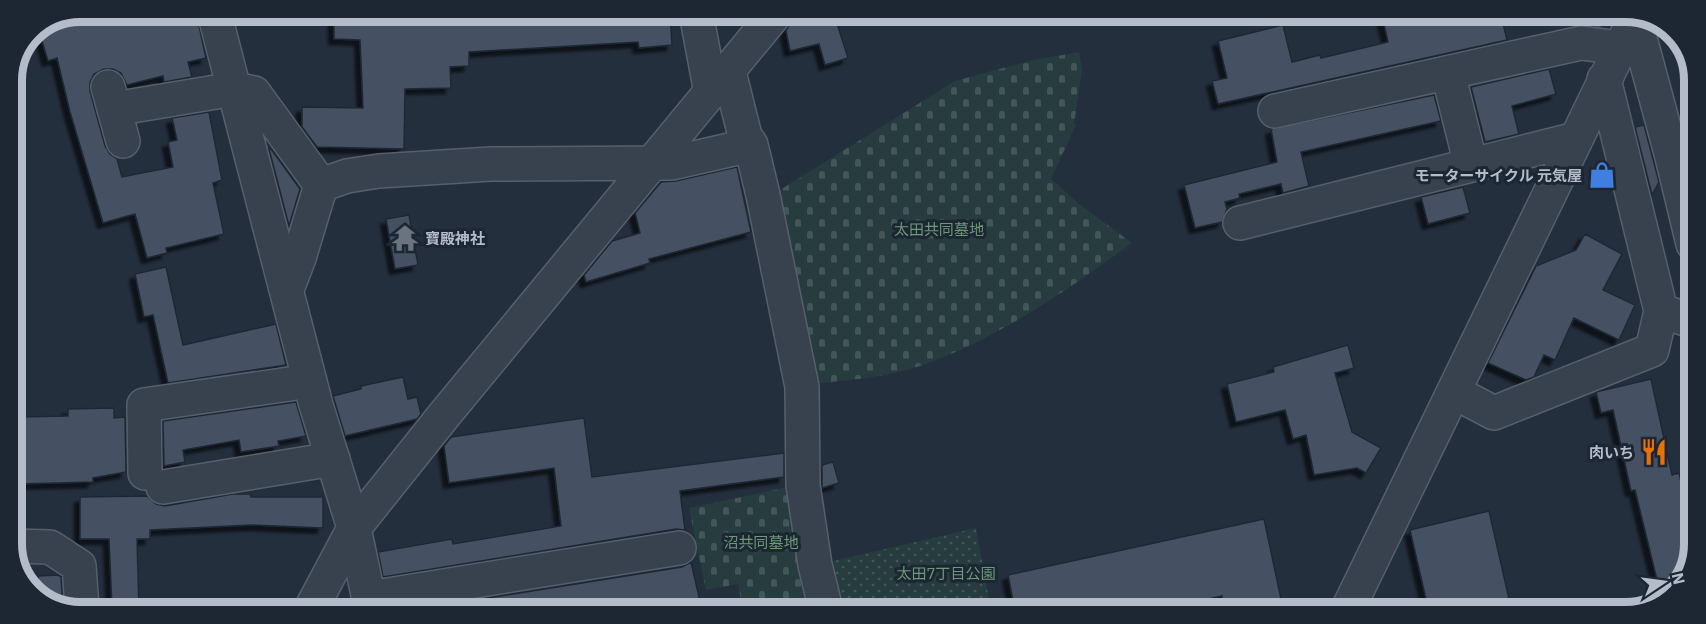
<svg xmlns="http://www.w3.org/2000/svg" width="1706" height="624" font-family="'IBM Plex Sans','Noto Sans JP',sans-serif">
<style>
.cemetery{fill:url(#cemetery-stones)}
.park{fill:url(#park-dots)}
.lines{fill:none;stroke-linecap:round;stroke-linejoin:round}
.stream{stroke:#394c67;stroke-width:8}
.building{fill:#455162;stroke:#1f2835;stroke-width:1.5;filter:url(#shadow)}
.minor-casing{stroke:#565f6c;stroke-width:36}
.minor{stroke:#38414e;stroke-width:33}
.labels{text-anchor:middle;dominant-baseline:central;stroke-width:6;stroke-linejoin:round;paint-order:stroke}
.poi-label{font-size:15px;font-weight:bold;fill:#b4bcc9;stroke:#1d2633;text-anchor:end}
.park-label{font-size:15px;fill:#6b9a76;stroke:#1d2633}
.rim{fill:none;stroke:#b4bcc9;stroke-width:8}
</style>
<defs>
<pattern id="cemetery-stones" width="16" height="16" patternUnits="userSpaceOnUse" patternTransform="scale(1.5)"><rect width="16" height="16" fill="#263c3f"/><path d="M2 7V4a2 2 0 0 1 4 0v3zM10 15v-3a2 2 0 0 1 4 0v3z" fill="#435659"/></pattern>
<pattern id="park-dots" width="8" height="8" patternUnits="userSpaceOnUse" patternTransform="scale(1.5)"><rect width="8" height="8" fill="#263c3f"/><path d="M2 2h.1M6 6h.1" fill="none" stroke="#435659" stroke-width="1.8" stroke-linecap="round"/></pattern>
<filter id="shadow"><feDropShadow dx="-5.5" dy="5.5" stdDeviation="1.5" flood-color="#0009"/></filter>
</defs>
<rect width="100%" height="100%" fill="#242f3e"/>
<path class="cemetery" d="M1079,52L1082,70L1074,124L1076,125L1051,179L1079,204L1132,243C1066,291 998,339 920,366C885,378 844,380 807,385L772,195L955,81L1029,61Z
M798,485L824,610H743L738,584L706,590L689,508Z"/>
<path class="park" d="M976,528L991,610H843L833,561Z"/>
<g class="lines">
<path class="stream" d="M1597,16L1598,24"/>
</g>
<path class="building" d="M109,12H196L206,58L188,62L192,77L164,82L163,76L127,85L121,73L113,69H104L94,74L90,82V91L105,146L110,154L117,159L122,177L173,167L168,142L177,140L172,118L209,112L222,180L213,183L224,234L166,248L167,253L147,258L135,214L103,223L70,112L57,58L48,61L39,31Z
M498,13H670L672,45L639,48L638,42L469,52V66L450,67L451,88L405,89L404,149L317,147L302,127V107L363,108L360,40L334,39V15L362,16V19Z
M821,14H834L848,58L825,65L819,44L790,51L786,31L792,20Z
M1405,15H1501L1507,40L1218,104L1212,81L1227,78L1218,41L1283,25L1292,62L1320,55L1321,58L1388,42L1383,20Z
M1549,69L1556,94L1512,106L1519,134L1485,142L1471,87Z
M1434,95L1441,121L1301,152L1309,186L1283,193L1281,184L1239,194L1240,198L1225,202L1227,209L1222,222L1195,228L1184,185L1277,162L1271,129Z
M1644,125L1659,182L1652,195L1635,127Z
M269,149H271L300,189L289,226Z
M737,167L751,232L649,259L650,263L586,282L584,275L612,241L640,233L635,213L661,182L676,181Z
M1463,187L1470,213L1428,224L1421,197Z
M409,215L418,265L395,269L386,219Z
M1585,234L1622,254L1603,290L1635,305L1619,340L1574,318L1555,360L1544,355L1534,377L1526,380L1488,363L1536,266L1576,250Z
M166,267L183,345L276,324L286,365L168,383L153,315L144,317L135,274Z
M1348,345L1354,368L1335,373L1352,432L1381,448L1366,473L1357,468L1314,475L1306,435L1293,439L1285,410L1236,422L1227,384L1274,372L1273,367Z
M403,377L408,399L417,397L421,414L417,419L345,436L333,396L361,389V386Z
M1651,379L1672,475L1679,473L1684,494L1691,492L1690,566L1676,584L1659,588L1635,490L1631,491L1613,410L1601,413L1596,392Z
M296,402L306,436L278,441L279,446L241,452L239,440L183,450L185,462L164,466L163,421Z
M114,408V418L125,417L126,472L93,478V482L18,484L16,417L68,416V409Z
M584,418L592,477L784,453V477L680,491L685,530L676,529L383,577L378,552L452,539L453,544L561,526L554,468L449,483L444,446L451,437Z
M833,462L839,483L822,488V465Z
M233,494H250L251,497H323V528L251,525L150,530V539H137L139,608H112L109,539H80V497L147,496L156,504L165,506Z
M1489,511L1512,612H1429L1410,530Z
M1264,519L1283,608L1268,611H1225L1222,596L1157,611H1015L1008,575Z
M691,562L702,610L445,609L444,605L682,567Z
M58,575L61,577L63,608H58L39,595L38,576Z"/>
<g class="lines">
<defs>
<path id="minor" d="M214,12L316,405L354,528L371,609
M696,13L711,93
M1634,16L1672,157L1693,244
M729,72L745,136L751,145L763,195L802,387L803,485L815,565L826,610
M1448,73L1471,165
M108,87L123,141
M114,109L234,89L254,93L321,185L347,176L379,171L491,164L672,163L751,145
M1275,111L1581,43L1620,48
M1240,223L1576,139
M287,289L299,258L321,185
M1661,311L1692,321
M1454,392L1494,413L1652,350L1661,311L1604,79
M145,473L144,405L310,381
M163,487L333,459
M12,546L50,547L79,566L82,608
M369,598L679,548
M311,609L354,528L445,414L775,14
M1347,611L1636,16"/>
</defs>
<use href="#minor" class="minor-casing"/>
<use href="#minor" class="minor"/>
</g>
<defs>
<symbol id="shop-bare" viewBox="-9 -9 18 18"><path d="M-5-2.5h2.3a2.7 3.5 0 0 1 5.4 0H5L5.5 6h-11ZM-1.5-2.5h3a1.5 2.3 0 0 0-3 0Z" fill="#3f7fe0" stroke="#1d2633" stroke-width="2.5" paint-order="stroke"/></symbol>
<symbol id="temple-bare" viewBox="-9 -9 18 18"><path d="M0-6L5-2H3V0L6.5 2.5H4V6H1.5V3h-3V6H-4V2.5H-6.5L-3 0V-2H-5Z" fill="#6b7280" stroke="#1d2633" stroke-width="2.5" paint-order="stroke"/></symbol>
<symbol id="restaurant-bare" viewBox="-9 -9 18 18"><path d="M-5-6h1v4h1v-4h1v4h1v-4h1v5L-1.5 .5V6h-2V.5L-5-1ZM5-6V6H3V1.5H1.5Q1.5-4 5-6Z" fill="#e8710a" stroke="#1d2633" stroke-width="2.5" paint-order="stroke"/></symbol>
</defs>
<g fill-rule="evenodd">
<use href="#shop-bare" x="1583" y="156" width="38" height="38"/>
<use href="#temple-bare" x="386" y="219" width="38" height="38"/>
<use href="#restaurant-bare" x="1635" y="433" width="38" height="38"/>
</g>
<g class="labels">
<g class="poi-label">
<text x="1582" y="175">モーターサイクル 元気屋</text>
<text x="425" y="238" text-anchor="start">寶殿神社</text>
<text x="1634" y="452">肉いち</text>
</g>
<g class="park-label">
<text x="939" y="229">太田共同墓地</text>
<text x="761" y="542">沼共同墓地</text>
<text x="946" y="573">太田7丁目公園</text>
</g>
</g>
<path d="M0 0H1706V624H0ZM80 22H1626A58 58 0 0 1 1684 80V544A58 58 0 0 1 1626 602H80A58 58 0 0 1 22 544V80A58 58 0 0 1 80 22Z" fill="#1d2633" fill-rule="evenodd"/>
<path class="rim" d="M80 22H1626A58 58 0 0 1 1684 80V544A58 58 0 0 1 1626 602H80A58 58 0 0 1 22 544V80A58 58 0 0 1 80 22Z"/>
<g transform="translate(1664 582) rotate(77)" stroke="#1d2633" stroke-width="4.5" paint-order="stroke">
<path d="M0-4.5L10 22L0 15L-10 22Z" fill="#b4bcc9"/>
<text y="-9" font-size="16" font-weight="bold" text-anchor="middle" fill="#b4bcc9">N</text>
</g>
</svg>
